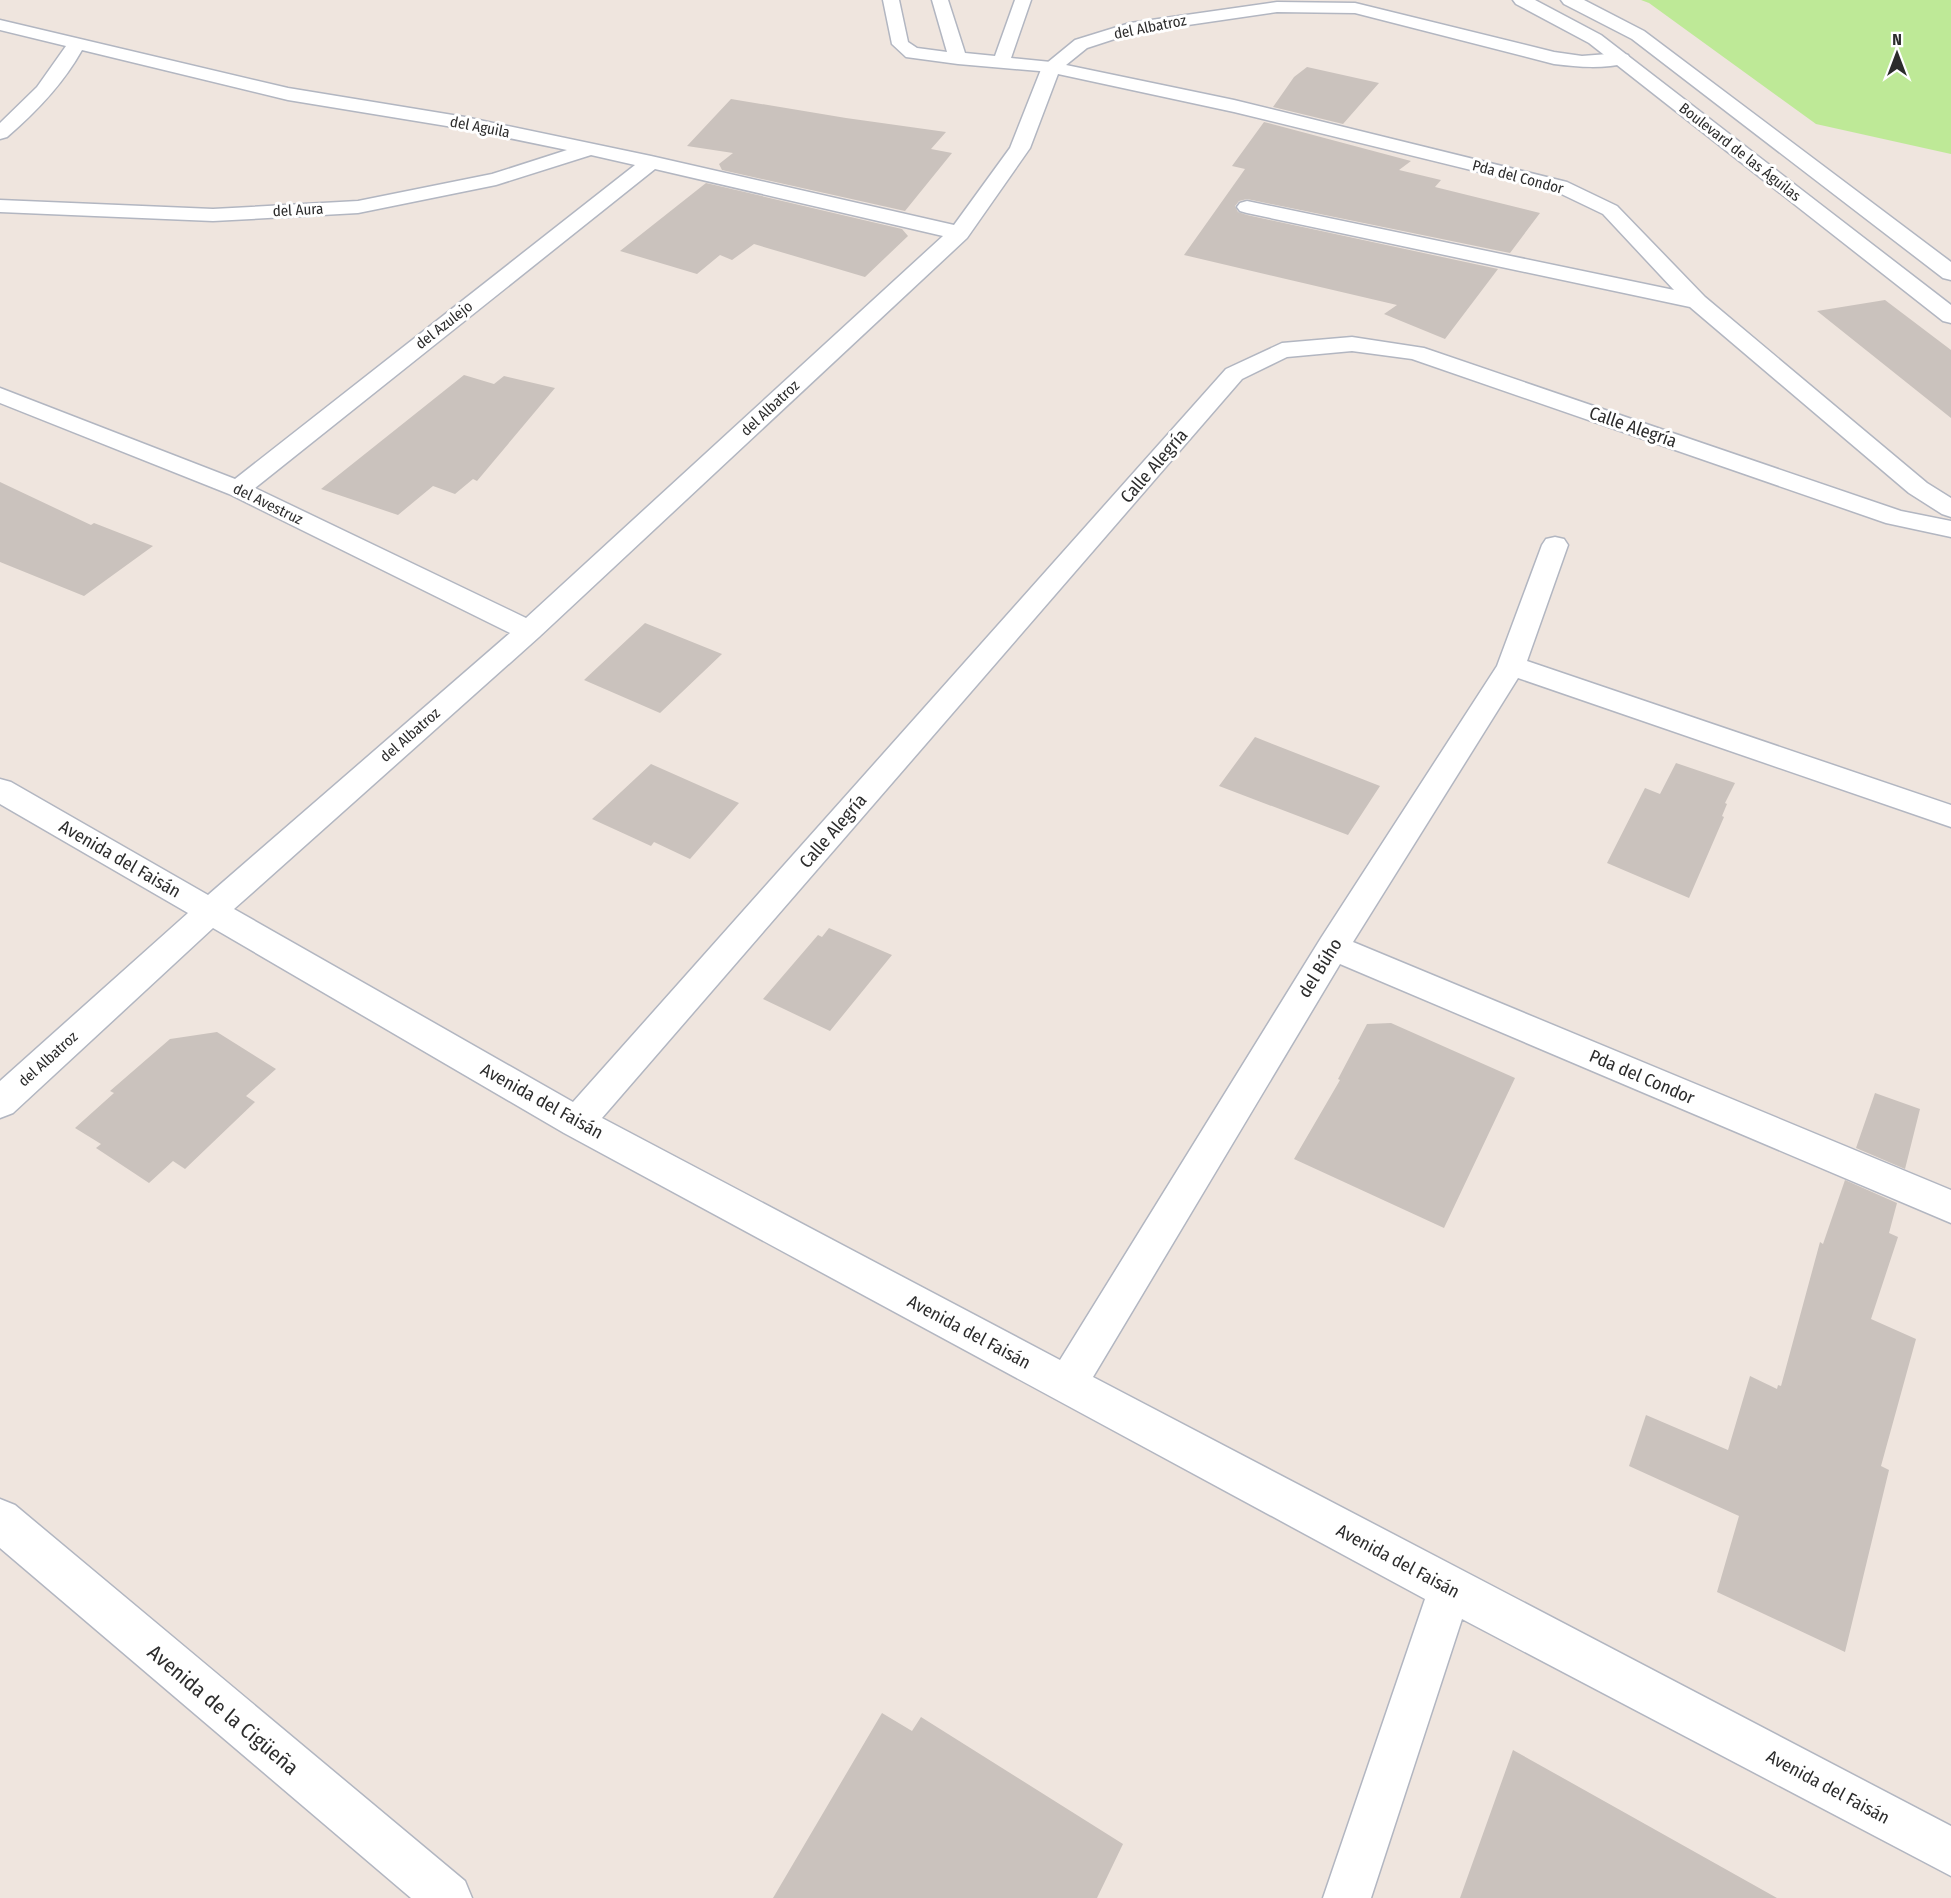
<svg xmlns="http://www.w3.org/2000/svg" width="1951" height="1898" font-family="'Fira Sans Condensed',sans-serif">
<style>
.green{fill:#bee997}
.building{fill:#cac2bd}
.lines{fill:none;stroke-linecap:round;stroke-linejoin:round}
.lane-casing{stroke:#b2b6c1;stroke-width:3}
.street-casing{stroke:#b2b6c1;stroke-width:3}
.secondary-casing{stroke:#b2b6c1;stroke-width:3}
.lane{fill:#fff;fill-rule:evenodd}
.street{fill:#fff;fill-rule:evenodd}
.secondary{fill:#fff;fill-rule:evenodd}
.labels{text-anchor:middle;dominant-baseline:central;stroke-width:6;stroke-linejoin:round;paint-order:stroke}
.far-street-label{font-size:15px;fill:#2c2c2c;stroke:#fff}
.street-label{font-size:18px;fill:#2c2c2c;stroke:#fff}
.near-street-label{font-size:21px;fill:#2c2c2c;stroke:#fff}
</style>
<rect width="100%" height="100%" fill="#efe5de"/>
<path class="green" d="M1641,0H1951V154L1816,124L1649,3Z"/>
<path class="building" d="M1307,67L1379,83L1343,124L1273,107L1294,77Z
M731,99L846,118L946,132L931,149L952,153L905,211L722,170L719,164L733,153L687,146Z
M1264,122L1411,161L1399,170L1441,180L1435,187L1540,213L1510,253L1247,199L1239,201L1235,206L1238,212L1247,215L1498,269L1445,339L1384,314L1397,305L1184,255L1245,169L1232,166Z
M706,183L902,229L908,236L865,277L754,244L732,260L720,255L697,274L620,251Z
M1885,300L1951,350V418L1817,311Z
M464,375L494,384L504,376L555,388L477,481L473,479L455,494L433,486L398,515L321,489Z
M0,482L91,525L94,523L153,546L84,596L0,562Z
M645,623L722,654L660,713L584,680Z
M1255,737L1380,786L1348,835L1219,786Z
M1676,763L1735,783L1725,803L1727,804L1722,816L1724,817L1689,898L1607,863L1645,788L1660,794Z
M651,764L739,803L690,859L654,842L651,846L592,819Z
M829,928L892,955L830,1031L763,999L818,935L822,937Z
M1391,1023L1515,1078L1444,1228L1294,1159L1340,1080L1338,1079L1367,1024Z
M217,1032L276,1069L246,1096L255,1102L185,1169L173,1161L149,1183L96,1148L101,1144L75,1128L114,1093L110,1091L170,1039Z
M1875,1093L1920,1109L1905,1169L1856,1148Z
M1845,1180L1897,1203L1889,1233L1898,1237L1871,1319L1916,1339L1881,1466L1889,1470L1845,1652L1717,1592L1739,1516L1629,1466L1646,1415L1728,1450L1750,1376L1777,1389L1778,1385L1781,1386L1820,1242L1823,1244Z
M882,1713L912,1731L921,1717L1123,1844L1097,1898H773Z
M1513,1750L1777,1898H1460Z"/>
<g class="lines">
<defs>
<path id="lane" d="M883,0H899L908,42L917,48L947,52L932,0H948L965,53L995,56L1015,0H1031L1011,58L1051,62L1057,63L1059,67L1057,71L1051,72L958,64L906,57L892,44Z"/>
<path id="street" d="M1277,2L1355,3L1554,52L1582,56L1621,53L1628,55L1630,59L1628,63C1603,69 1578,67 1554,64L1355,13L1277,12L1133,33L1087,48L1066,65L1234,100L1567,182L1617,206L1705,297L1927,483L1951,498V517L1942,514L1909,493L1690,307L1247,213L1240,211L1237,207L1240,203L1247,201L1674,290L1603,214L1553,190L1234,112L1058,74L1030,148L967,238L539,637L234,909L573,1102L1226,369L1282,343L1352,337L1424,348L1901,511L1951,521V537L1886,523L1412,359L1352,351L1287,357L1242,379L602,1118L1060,1360L1321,938L1497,666L1542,545L1546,539L1555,537L1564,539L1568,545L1527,661L1951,805V827L1518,678L1353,942L1951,1190V1223L1340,964L1093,1377L1951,1826V1876L1462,1619L1371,1898H1323L1425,1599L564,1133L213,928L13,1113L0,1118V1081L188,913L0,804V779L11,782L208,895L510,633L229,494L0,403V388L235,479L635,165L591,155L496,185L358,213L213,221L0,212V200L213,209L358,201L492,174L567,150L465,129L288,100L82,50C63,84 36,112 7,137L0,139V123L37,87L66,46L0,30V20L288,88L465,117L651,156L954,225L1010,148L1042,67L1075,40L1130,23ZM655,169L943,236L526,618L255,488Z
M0,1499L15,1505L465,1881L472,1898H411L0,1548Z"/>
<path id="secondary" d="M1513,0H1535L1601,35L1951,305V323L1943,321L1589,43L1516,4Z
M1561,0H1584L1644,31L1951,262V280L1943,278L1632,39L1564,4Z"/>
</defs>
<use href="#lane" class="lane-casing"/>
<use href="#street" class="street-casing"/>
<use href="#secondary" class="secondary-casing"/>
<use href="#lane" class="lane"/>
<use href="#street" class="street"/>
<use href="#secondary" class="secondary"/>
</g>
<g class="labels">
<g class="far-street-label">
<text transform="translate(1150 27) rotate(-11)">del Albatroz</text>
<text transform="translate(480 127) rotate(11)">del Aguila</text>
<text transform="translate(1740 152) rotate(38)">Boulevard de las Águilas</text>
<text transform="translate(1518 177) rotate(15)">Pda del Condor</text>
<text transform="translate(298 210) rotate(-3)">del Aura</text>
<text transform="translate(444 325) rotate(-38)">del Azulejo</text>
<text transform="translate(770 408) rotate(-43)">del Albatroz</text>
<text transform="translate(268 504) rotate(26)">del Avestruz</text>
<text transform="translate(410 735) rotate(-41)">del Albatroz</text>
<text transform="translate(48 1059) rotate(-42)">del Albatroz</text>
</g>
<g class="street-label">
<text transform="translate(1633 427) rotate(19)">Calle Alegría</text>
<text transform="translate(1154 466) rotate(-49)">Calle Alegría</text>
<text transform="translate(833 831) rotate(-49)">Calle Alegría</text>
<text transform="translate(120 859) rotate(30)">Avenida del Faisán</text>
<text transform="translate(1320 968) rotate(-58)">del Búho</text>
<text transform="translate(1642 1077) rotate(23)">Pda del Condor</text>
<text transform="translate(542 1101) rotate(29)">Avenida del Faisán</text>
<text transform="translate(969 1332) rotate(28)">Avenida del Faisán</text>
<text transform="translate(1398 1561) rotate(28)">Avenida del Faisán</text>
<text transform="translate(1828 1787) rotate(28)">Avenida del Faisán</text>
</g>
<g class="near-street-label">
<text transform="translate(223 1710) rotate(40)">Avenida de la Cigüeña</text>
</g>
</g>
<g transform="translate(1897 54)" stroke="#ffffff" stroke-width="4.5" paint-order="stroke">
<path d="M0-4.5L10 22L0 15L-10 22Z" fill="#2c2c2c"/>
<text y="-9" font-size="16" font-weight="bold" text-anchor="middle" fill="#2c2c2c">N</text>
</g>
</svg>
